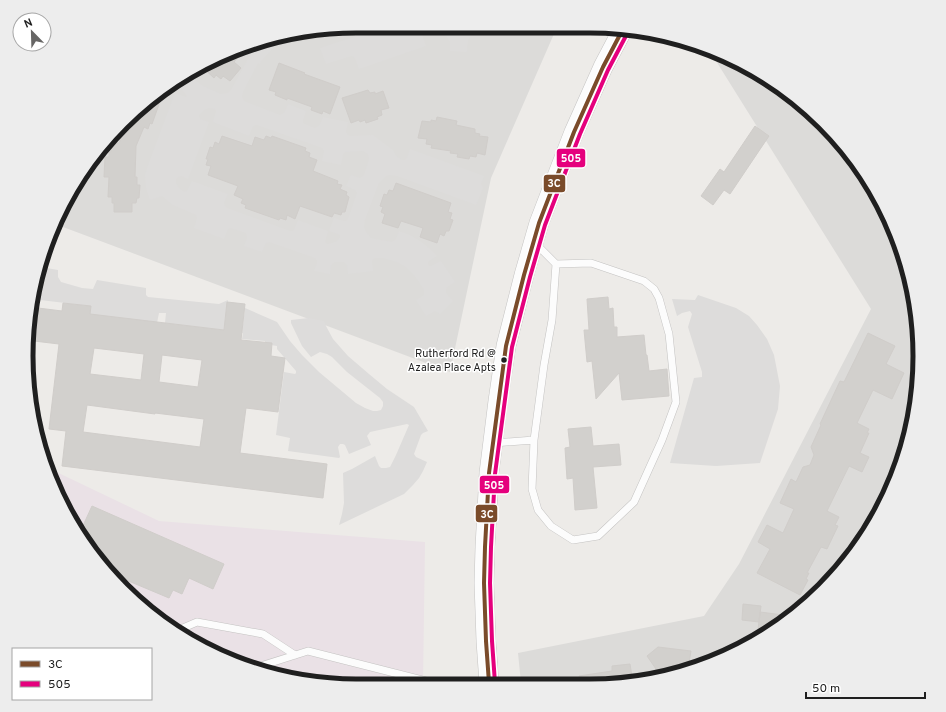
<svg xmlns="http://www.w3.org/2000/svg" width="946" height="712" font-family="Overpass,sans-serif">
<style>
.residential{fill:#dcdbd9}
.industrial{fill:#eae1e6}
.parking{fill:#dddcdb;fill-rule:evenodd}
.building{fill:#d2d0cd;stroke:#d0cdca;fill-rule:evenodd}
.lines{fill:none;stroke-linecap:round;stroke-linejoin:round}
.service-casing{stroke:#c4c3c2;stroke-width:8}
.tertiary-casing{stroke:#c4c3c2;stroke-width:20}
.service{stroke:#fcfcfc;stroke-width:7}
.tertiary{stroke:#fcfcfc;stroke-width:19}
.bus-1-casing{stroke:#fff;stroke-width:7}
.bus-2-casing{stroke:#fff;stroke-width:7}
.bus-1{stroke:#7a4b2a;stroke-width:4}
.bus-2{stroke:#e5007d;stroke-width:4}
.bus-dot{fill:#1f1f1f;stroke:#fff;stroke-width:1.5}
.labels{text-anchor:middle;dominant-baseline:central;stroke-width:3;stroke-linejoin:round;paint-order:stroke}
.bus-label{font-size:11px;fill:#1f1f1f;stroke:#fff;text-anchor:end}
.rim{fill:none;stroke:#1f1f1f;stroke-width:5}
.line-badge{stroke:#fff;stroke-width:1.5}
.badge-label{font-size:11px;text-anchor:middle;font-weight:bold;fill:#fff}
</style>
<rect width="100%" height="100%" fill="#edebe8"/>
<path class="residential" d="M356,26L557,27L491,178L450,372L55,224L60,210L108,138L191,70L270,37Z
M711,53L774,82L824,123L864,172L895,230L914,291L920,356L914,420L895,482L865,539L824,589L774,630L716,661L633,683H521L518,653L704,616L739,564L871,309Z"/>
<path class="industrial" d="M46,467L159,521L425,542L423,683H313L250,668L191,642L123,589L82,540Z"/>
<path class="parking" d="M388,26H477L468,40L467,52L450,51V42L446,36L441,32L430,30L425,32L422,35L426,46L359,69L355,58L352,56L326,64L320,48Z
M270,37H273L279,42L261,61L260,64L258,63L243,92L242,97L244,101L280,115L284,113L288,104L306,111L303,120V123L315,128L319,126L323,117L348,122L346,132L348,135L350,136L373,135L393,150L396,156L402,160H405L407,158L410,149L484,176L481,184L483,188L476,205L397,176L390,175L386,176L379,183L365,220L364,227L366,232L371,238L392,242L396,239L399,231L410,235L420,241L429,248L437,256L428,262V264L429,266H431L441,261L455,282L447,287L446,290V293L453,301L440,314L437,312L435,311L426,316L416,300L424,295V290L419,282L413,274L406,267L397,262L383,258H375L373,259L372,261L373,271L348,274L347,265L344,262H335L331,265L330,274L314,271L317,263V261L315,258L269,242L266,243L262,252L244,246L247,238L246,233L230,228L228,229L224,239L194,228L197,218L196,215L173,205L162,196L150,200L146,188L145,175L147,168L175,93L186,97L187,96L176,82L189,71L195,80L203,86L221,94L228,93L231,90L248,59H249L251,46ZM209,108L215,109L216,111L213,122L249,136L253,126L257,125L322,148L324,151L322,161L341,165L343,154L345,152L363,151L368,154L369,159L364,175L360,178L351,175L346,186L355,190L357,193L348,219L346,221H344L334,218L329,231L338,234L340,235V237L337,241L332,243L327,244L325,242L328,231L298,220L294,230L293,231H290L227,208L225,206L224,203L228,194L192,181L187,191L184,192L179,188L176,183V179L178,177L181,176L188,179L209,122L200,119L199,115L204,110Z
M41,267L58,270V277L61,282L82,288L93,289L97,280L146,288V295L148,297L219,304L228,300L224,330L165,323L166,313H159L157,323L90,315V306L32,299V291Z
M698,295L736,308L749,316L757,325L767,339L774,355L780,386L778,409L760,463L716,466L670,463L694,378L702,377V372L688,327L692,314L690,311L682,313L677,316L672,299L695,300Z
M245,308L277,322L290,341L302,355L319,372L356,403L365,408L373,411H377L381,410L383,406V402L380,398L366,387L347,372L332,357L327,354L320,352L311,357L302,346L291,323V320L309,318L324,321L326,326L333,339L348,356L369,374L387,389L414,407L428,431L423,433L421,435L414,454L416,457L427,462L423,471L419,478L413,485L404,494L339,525L342,514L344,503L343,473L352,469L375,456L379,466L381,468H386L390,467L396,455L409,425L407,424L370,432L367,436L371,445L349,454L345,445L343,444H340L338,447L340,457L339,458L288,451L290,438L276,435L284,372L295,374L296,373V371L277,349V346L265,344V341L242,339L243,333H242Z"/>
<path class="building" d="M246,47L234,62L241,68L230,81L223,76L221,79L216,75L214,78L201,66Z
M279,63L305,73L304,74L340,87L330,114L323,111L322,114L311,110L312,107L287,98V100L275,95L276,92L269,90Z
M368,90L370,93L375,92V94L383,91L389,108L381,110L382,115L377,117L378,119L366,123L365,120L360,122L359,120L351,123L342,98Z
M163,93L152,124L150,123L148,129L144,127L136,146L135,177H137V185H140L139,198H137L136,203H132V212H114V203H112V197H108L109,177H104L105,157H109V152H111V143H119L126,123Z
M437,117L457,121L456,125L475,129V133L480,134L479,136L488,137L485,155L477,153L476,157L470,156L469,159L457,157L458,154L450,153L451,151L431,148L432,145L426,144L427,139L418,138L422,121L431,122V120L436,121Z
M755,126L769,136L730,194L724,190L713,205L701,196L720,169L724,172Z
M222,136L252,146L255,137L264,140L266,136L271,138L272,136L306,148L305,151L310,153L309,157L317,160L313,171L338,181L337,184L342,185L340,189L347,192L346,195L349,197L345,212H342L341,215L334,213L332,217L300,206L295,219L287,215L286,220L280,218L279,220L245,208L246,205L241,203L243,199L234,195L238,186L208,175L211,166L206,165L208,159H206L210,147L213,148L215,142L219,144Z
M396,183L451,203L448,212L452,213L450,219L453,220L449,231H446L444,236L440,234L437,243L420,237L423,228L401,221L398,228L382,223L385,214L381,212L383,207L380,206L384,194L387,195L389,190L393,191Z
M608,297L609,309L613,308L614,327H617V337L644,335L646,355H647L649,371L667,369L669,396L622,400L619,373L596,399L592,361L587,362L584,330H589L587,299Z
M227,302L245,304L241,340L272,343L271,356L285,358L278,412L246,408L240,453L327,464L323,498L62,466L66,431L49,429L59,344L34,341L38,308L62,311L63,303L91,306L90,314L224,330ZM94,348L144,354L141,380L90,374ZM162,355L202,360L198,387L159,382ZM87,405L155,414V413L204,419L200,447L83,432Z
M868,333L895,346L886,364L904,373L892,399L873,390L857,423L869,429L867,433H869L860,453L869,457L862,472L849,466L827,511L839,517L835,525L838,526L827,549L821,547L807,573H809L806,579L808,580L800,595L757,573L770,549L758,542L767,525L783,533L794,509L780,503L791,479L796,482L803,467L810,465L814,455L811,447L821,425L820,424L840,381L844,382Z
M591,427L593,446L619,444L621,465L593,467L597,508L575,510L573,478L567,479L565,448L570,447L568,429Z
M92,506L224,564L213,589L189,578L182,594L173,590L169,598L119,577L117,582L88,547L91,541L82,537L85,531L81,530Z
M743,604L761,606L759,622L742,620Z
M760,612L791,616L774,630L757,639Z
M658,647L691,651L688,668L655,677L656,669L647,656Z
M630,664L633,683H580L579,676L612,671V666Z"/>
<g class="lines">
<defs>
<path id="service" d="M534,440L544,365L552,320L556,264L535,243
M493,443L534,440L532,489L538,510L551,526L573,540L598,536L634,502L662,440L676,402L669,334L659,298L654,289L644,281L591,263L556,264
M176,631L197,622L263,634L295,655
M251,669L308,651L434,683"/>
<path id="tertiary" d="M489,683L486,641L484,583L485,547L489,473L498,401L506,346L524,275L539,223L574,132L603,67L623,29"/>
</defs>
<use href="#service" class="service-casing"/>
<use href="#tertiary" class="tertiary-casing"/>
<use href="#service" class="service"/>
<use href="#tertiary" class="tertiary"/>
<defs>
<path id="bus-1" d="M489,683L486,641L484,583L485,547L489,473L506,346L524,275L539,223L574,132L603,67L623,29"/>
<path id="bus-2" d="M495,683L492,641L490,583L491,547L495,474L512,347L530,277L545,225L580,134L608,70L628,32"/>
</defs>
<use href="#bus-1" class="bus-1-casing"/>
<use href="#bus-2" class="bus-2-casing"/>
<use href="#bus-1" class="bus-1"/>
<use href="#bus-2" class="bus-2"/>
</g>
<circle class="bus-dot" cx="504" cy="360" r="3.5"/>
<g class="labels">
<g class="bus-label">
<text x="496" y="354">Rutherford Rd @<tspan x="496" dy="14">Azalea Place Apts</tspan></text>
</g>
</g>
<path d="M0 0H946V712H0ZM356 33H590A323 323 0 0 1 913 356V356A323 323 0 0 1 590 679H356A323 323 0 0 1 33 356V356A323 323 0 0 1 356 33Z" fill="#ededed" fill-rule="evenodd"/>
<path class="rim" d="M356 33H590A323 323 0 0 1 913 356V356A323 323 0 0 1 590 679H356A323 323 0 0 1 33 356V356A323 323 0 0 1 356 33Z"/>
<g class="line-badge">
<rect x="556" y="148" width="30" height="20" rx="4" fill="#e5007d"/>
<rect x="543" y="174" width="23" height="19" rx="4" fill="#7a4b2a"/>
<rect x="479" y="475" width="31" height="19" rx="4" fill="#e5007d"/>
<rect x="475" y="504" width="23" height="19" rx="4" fill="#7a4b2a"/>
</g>
<g class="badge-label">
<text x="571" y="162">505</text>
<text x="554" y="187">3C</text>
<text x="494" y="489">505</text>
<text x="487" y="518">3C</text>
</g>
<rect x="12" y="648" width="140" height="52" fill="#ffffff" stroke="#a5a5a5"/>
<rect x="20" y="661" width="20" height="6" fill="#7a4b2a" stroke="#a5a5a5"/>
<text x="48" y="668" font-size="12" fill="#1f1f1f">3C</text>
<rect x="20" y="681" width="20" height="6" fill="#e5007d" stroke="#a5a5a5"/>
<text x="48" y="688" font-size="12" fill="#1f1f1f">505</text>
<g transform="translate(32 32) rotate(337)"><circle r="19" fill="#ffffff" stroke="#a5a5a5"/>
<path d="M0-3L7 15L0 10L-7 15Z" fill="#676665"/>
<text y="-6" font-size="11" font-weight="bold" text-anchor="middle" fill="#1f1f1f">N</text>
</g>
<path d="M806 692v6h119v-6" fill="none" stroke="#1f1f1f" stroke-width="2"/>
<text x="812" y="692" font-size="12" fill="#1f1f1f" stroke="#ffffff" stroke-width="3" paint-order="stroke">50 m</text>
</svg>
